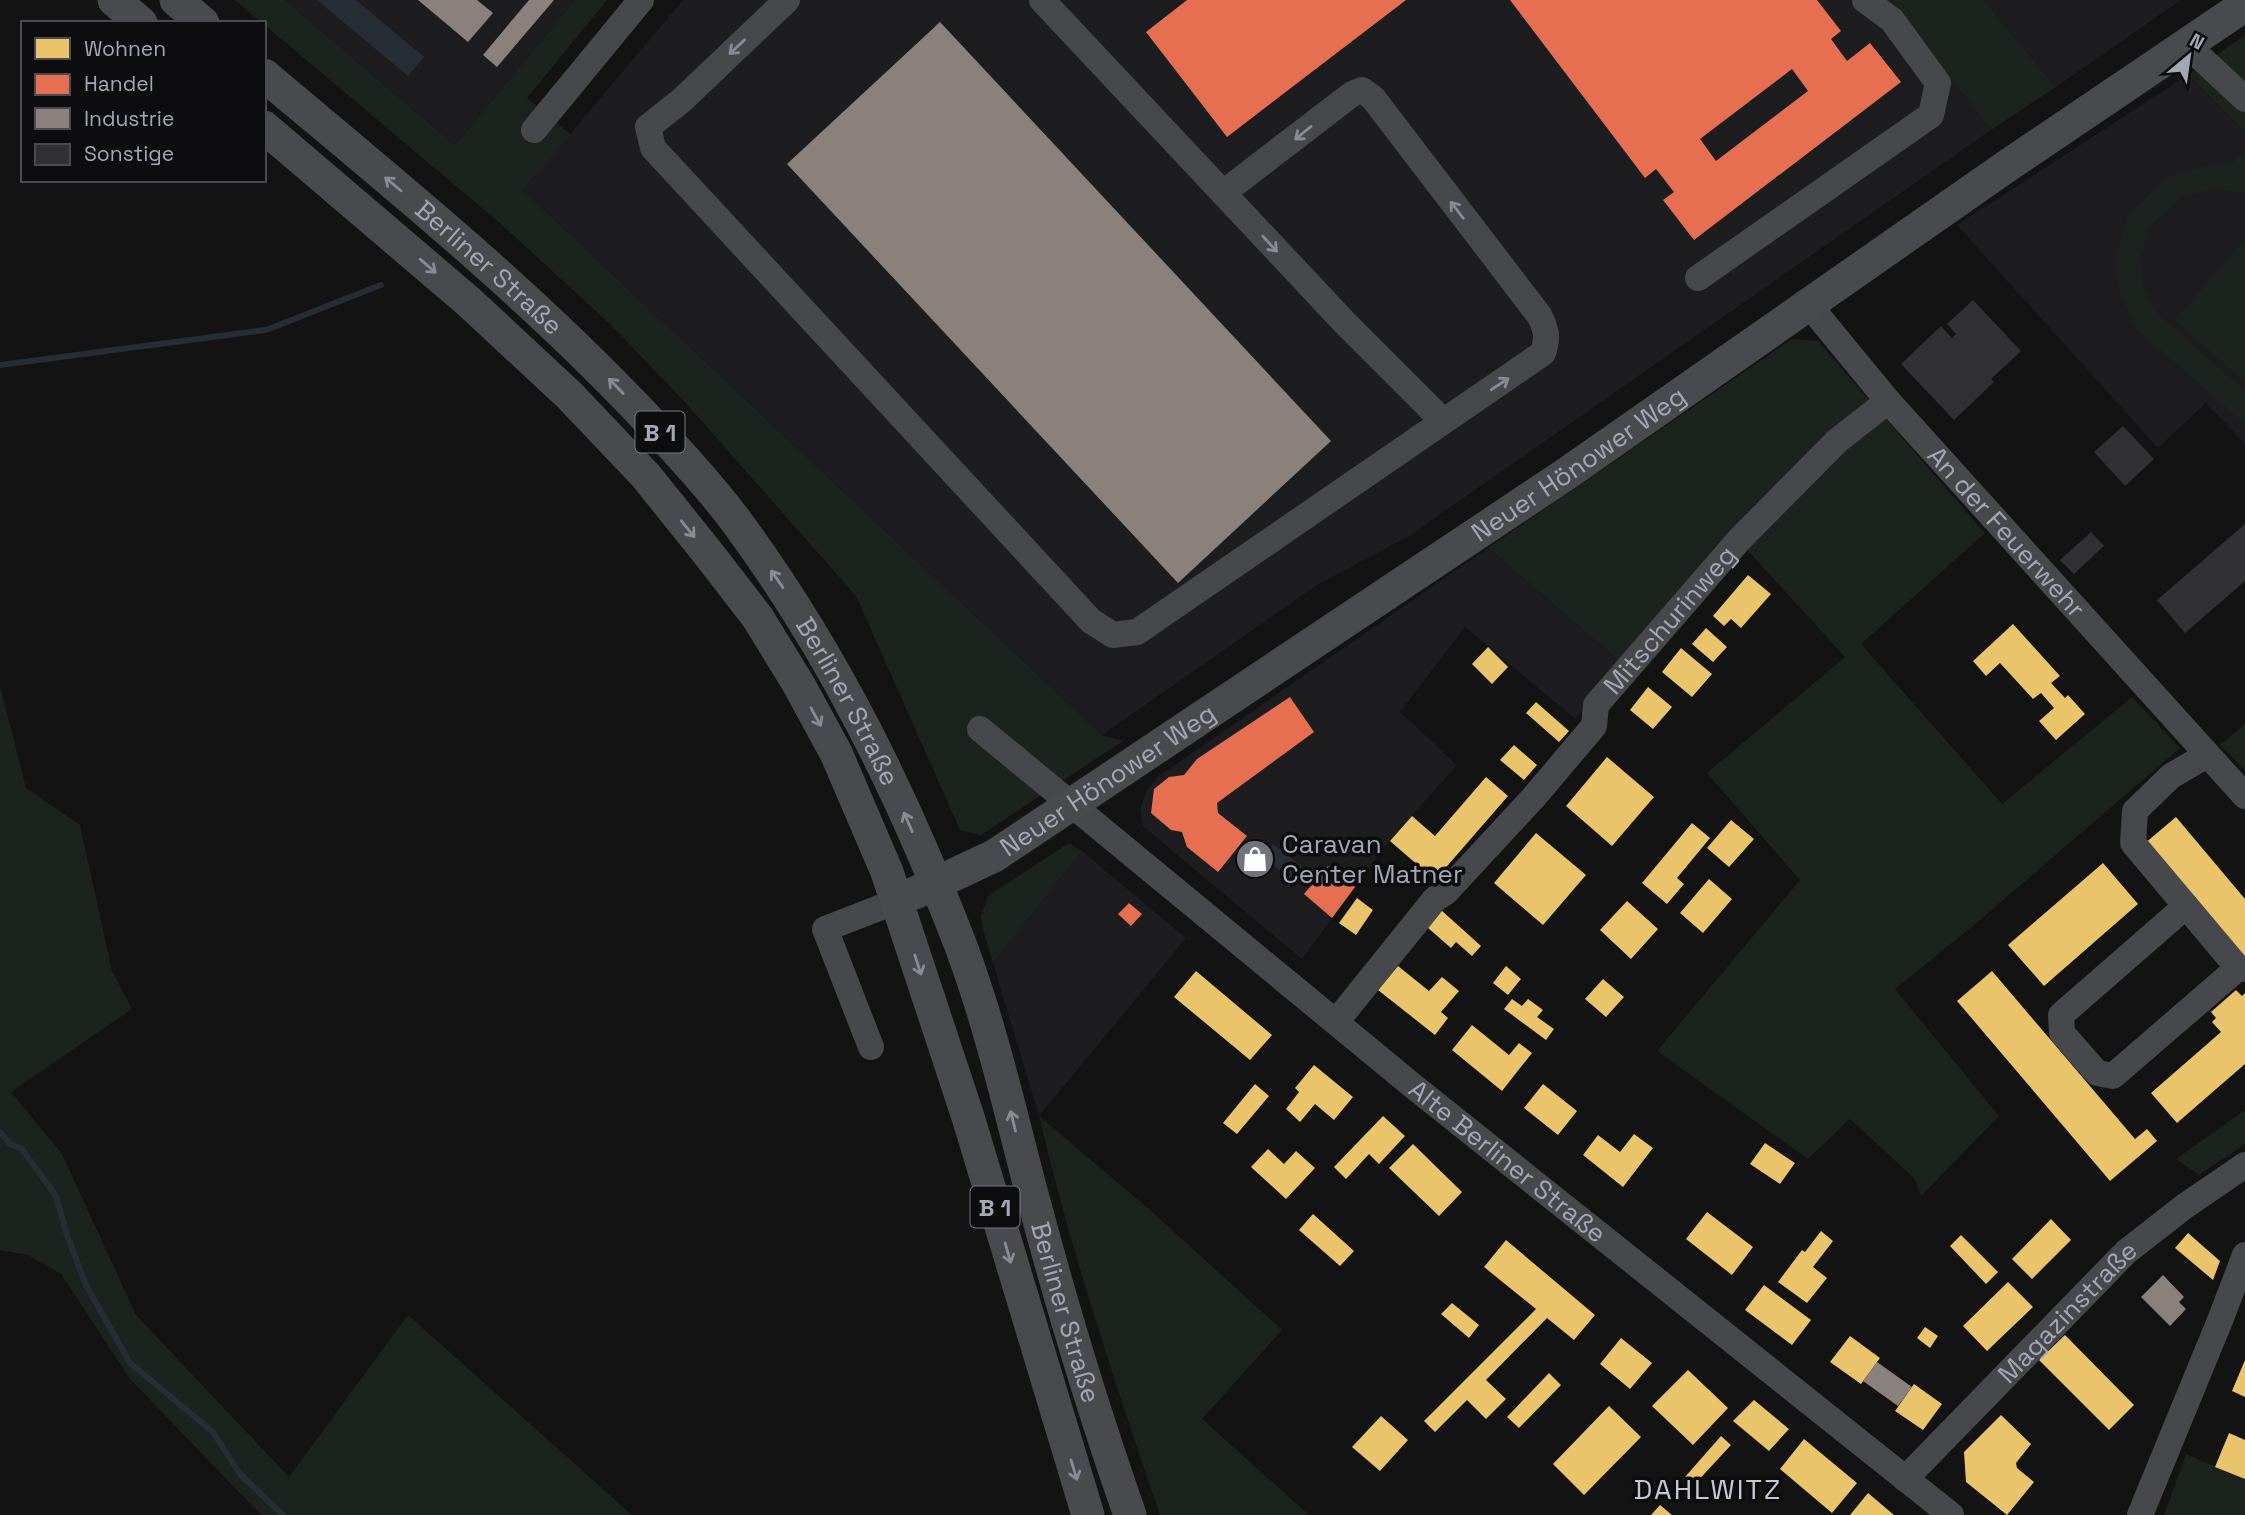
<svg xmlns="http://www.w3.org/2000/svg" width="2245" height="1515" font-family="'Space Grotesk',sans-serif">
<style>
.built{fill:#1d1d1f}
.green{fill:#1c221d}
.water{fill:#272d35}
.homes{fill:#e9c46a}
.shops{fill:#e76f51;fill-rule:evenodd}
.industry{fill:#8a817c}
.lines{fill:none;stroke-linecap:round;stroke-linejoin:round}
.stream{stroke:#272d35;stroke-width:6}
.building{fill:#313133}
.minor{stroke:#47484c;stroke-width:26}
.major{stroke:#494a4e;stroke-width:33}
.oneway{stroke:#888b95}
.oneway2{stroke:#898c95}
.labels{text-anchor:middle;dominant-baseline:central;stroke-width:7;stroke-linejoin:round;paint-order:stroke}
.shield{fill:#0d0d0f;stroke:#777a82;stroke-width:2}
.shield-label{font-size:24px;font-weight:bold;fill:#a4a8b4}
.street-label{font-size:26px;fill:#a4a8b4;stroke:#0d0d0f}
.poi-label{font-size:26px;fill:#a4a8b4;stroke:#0d0d0f;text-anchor:start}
.neighbourhood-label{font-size:28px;letter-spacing:2px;fill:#c5c7d1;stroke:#0d0d0f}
</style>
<rect width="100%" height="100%" fill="#131313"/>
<path class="built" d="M285,0H575L455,145Z
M683,0H1891L1991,130L1409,536L1317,585L1102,735L523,190Z
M1984,0H2181L2056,87Z
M2188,75L2245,132V444L2206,403L2158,448L1957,225Z
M1488,548L1623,664L1575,719L1465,627L1400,712L1457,765L1389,841L1302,959L1143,826L1140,809L1146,792L1156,778Z
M1082,851L1186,938L1039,1116L993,963Z"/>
<path class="green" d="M235,0H285L455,145L575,0H607L527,98L571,135L523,190L1102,735L1123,741L981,835L960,830L856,596L683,400L609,323L501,224Z
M1891,0H1984L2056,87L1991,130Z
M2245,35V132L2188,75Z
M2242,154L2245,156V193L2214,189L2181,197L2150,227L2140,260L2143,287L2157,314L2245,391V424L2137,329L2120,294L2115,258L2129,214L2169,176L2209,165L2233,162Z
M2245,240V382L2175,320Z
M1792,339L1818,341L1985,533L1861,644L2002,804L2132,697L2180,748L1974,925L1895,989L1999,1116L1921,1196L1914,1178L1850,1119L1808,1159L1657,1051L1800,880L1707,773L1845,657L1731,532L1623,664L1488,548Z
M0,686L26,788L80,825L112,971L132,1009L11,1092L62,1154L136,1315L289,1477L408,1315L632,1515H261L130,1379L61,1274L28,1255L0,1250Z
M2245,724V770L2220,745Z
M1069,843L1082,851L993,963L983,930L981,916L988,896Z
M2245,1110V1144L2199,1175L2176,1159Z
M1039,1116L1149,1209L1282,1330L1202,1419L1309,1515H1160C1115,1383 1071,1252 1039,1116Z
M2186,1454L2245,1479V1515H2164Z"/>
<path class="water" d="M317,0H356L424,57L408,76Z
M1273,844L1303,867L1301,876L1292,880L1264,857Z"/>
<path class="homes" d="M1748,575L1771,594L1741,628L1731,619L1724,626L1713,616Z
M2013,624L2060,676L2051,683L2065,698L2068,695L2085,714L2056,740L2039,721L2054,708L2041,693L2033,699L2000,663L1986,676L1973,661Z
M1706,628L1727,647L1713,662L1692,644Z
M1488,647L1508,667L1492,684L1472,664Z
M1681,648L1712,674L1692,697L1662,672Z
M1648,687L1672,707L1653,729L1630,710Z
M1536,702L1569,731L1559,742L1526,713Z
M1514,745L1537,765L1524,780L1500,760Z
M1607,757L1654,797L1612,846L1566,806Z
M1486,777L1508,796L1435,880L1390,841L1412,816L1435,836Z
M2176,817L2245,899V963L2144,844Z
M1731,820L1754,839L1729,867L1707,848Z
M1692,823L1710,838L1677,878L1684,884L1667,904L1642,883Z
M1536,833L1586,875L1543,925L1494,883Z
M2103,863L2138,904L2044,986L2008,945Z
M1709,879L1732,899L1703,933L1680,913Z
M1357,898L1373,910L1356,935L1339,923Z
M1627,901L1658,929L1631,959L1600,930Z
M1441,910L1481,946L1472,956L1456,942L1451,948L1427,927Z
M1398,966L1429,991L1442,977L1459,991L1441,1012L1448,1018L1435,1035L1378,990Z
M1506,966L1521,979L1508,995L1493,983Z
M1196,971L1272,1035L1250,1060L1174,997Z
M1992,971L2135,1139L2147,1129L2157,1141L2110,1181L1957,1001Z
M1603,979L1624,997L1606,1017L1585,999Z
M2236,990L2242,996L2245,993V1064L2177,1123L2151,1093L2221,1032L2212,1022L2216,1018L2211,1012Z
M1512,999L1522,1006L1528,999L1543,1010L1537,1017L1554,1029L1546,1040L1504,1009Z
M1472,1025L1509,1055L1519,1043L1532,1053L1502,1091L1452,1050Z
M1314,1065L1353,1097L1334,1120L1315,1104L1300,1122L1286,1109L1299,1092L1295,1088Z
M1255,1084L1269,1096L1237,1134L1223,1123Z
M1543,1084L1577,1111L1558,1135L1524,1108Z
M1383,1116L1405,1136L1379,1164L1369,1154L1346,1179L1334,1167Z
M1634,1134L1653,1148L1623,1187L1583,1155L1598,1135L1620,1152Z
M1765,1143L1795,1163L1780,1184L1750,1164Z
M1413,1144L1462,1192L1439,1216L1389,1168Z
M1268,1149L1284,1164L1296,1151L1315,1168L1286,1199L1251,1167Z
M1707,1212L1753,1247L1732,1275L1686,1239Z
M1313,1214L1354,1251L1340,1266L1299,1230Z
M2051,1219L2071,1240L2032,1279L2012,1259Z
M1821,1231L1833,1241L1813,1267L1827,1278L1807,1303L1778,1282L1802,1250L1805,1252Z
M2188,1233L2220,1261L2213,1280L2175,1248Z
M1961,1235L1998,1272L1986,1284L1950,1246Z
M1506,1240L1595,1315L1574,1340L1547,1318L1486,1380L1506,1399L1486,1419L1467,1400L1435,1432L1424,1421L1536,1309L1484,1267Z
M2008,1282L2033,1307L1987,1351L1963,1326Z
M1764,1285L1811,1320L1792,1345L1745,1310Z
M1452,1303L1479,1325L1469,1338L1441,1314Z
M1925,1327L1938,1336L1930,1348L1917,1338Z
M2065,1335L2134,1405L2109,1430L2039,1360Z
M1850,1336L1880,1358L1861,1384L1830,1362Z
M1621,1338L1652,1363L1630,1389L1600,1364Z
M2245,1360V1397L2232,1391Z
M1688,1370L1728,1408L1693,1445L1652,1406Z
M1549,1373L1561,1385L1519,1428L1507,1417Z
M1914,1384L1942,1404L1923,1430L1895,1411Z
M1754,1400L1789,1429L1769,1451L1733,1421Z
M1609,1406L1641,1437L1584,1495L1553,1464Z
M2001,1415L2031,1444L2016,1463L2017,1468L2034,1482L2007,1515L1966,1482L1964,1452Z
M1381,1416L1408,1440L1380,1471L1352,1447Z
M2229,1433L2245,1440V1479L2215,1467Z
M1721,1436L1731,1445L1694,1485L1685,1477Z
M1804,1439L1857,1483L1832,1513L1780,1469Z
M1868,1493L1894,1515H1850Z
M1660,1505L1672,1515H1651Z"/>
<path class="shops" d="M1187,0H1406L1227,137L1146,32Z
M1510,0H1817L1841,31L1831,39L1847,61L1870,43L1901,82L1694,240L1663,200L1674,192L1656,169L1645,178ZM1792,69L1808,91L1716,161L1700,139Z
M1290,697L1314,732L1217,803L1218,813L1247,836L1218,872L1187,847L1182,832L1171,830L1151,813L1154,789L1169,777L1184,775L1197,759Z
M1328,866L1355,887L1332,918L1304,894Z
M1129,903L1142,914L1131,926L1118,914Z"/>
<path class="industry" d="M418,0H477L493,13L468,42Z
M529,0H554L497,67L483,55Z
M940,22L1331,441L1178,583L787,164Z
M2163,1275L2184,1297L2179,1302L2186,1309L2170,1326L2141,1297Z
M1877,1362L1912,1387L1898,1406L1863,1381Z"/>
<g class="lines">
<path class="stream" d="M0,365L266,330L381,285
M0,1132L10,1144L22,1149L56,1196L67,1235L86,1285L130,1363L213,1432L240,1474L283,1515"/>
</g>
<path class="building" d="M1973,300L2021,351L1991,379L1994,382L1954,420L1901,364L1941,326L1952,338L1956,334L1947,324Z
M2123,426L2154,459L2125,486L2094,452Z
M2245,524V581L2185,633L2157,600Z
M2091,532L2104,546L2074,574L2060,560Z"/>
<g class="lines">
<g class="minor">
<path d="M787,0L682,100L648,127L653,148L1091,621L1113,635L1137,632L1543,353C1548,338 1547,330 1539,315L1373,98L1362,90L1352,94L1223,193"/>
<path d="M1042,0L1346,324L1443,421"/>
<path d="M2186,44L2245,99"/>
<path d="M534,130L641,0"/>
<path d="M1698,278L1931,115L1938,83L1892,20L1865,0"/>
<path id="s1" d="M1809,305L1888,401L2245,796"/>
<path id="s2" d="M980,729L1413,1086L1951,1515"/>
<path d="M2207,755L2171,776L2135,811L2133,843L2238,968L2245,969"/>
<path d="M2186,906L2061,1015L2062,1033L2097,1073L2113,1076L2238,968"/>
<path id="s3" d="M1336,1022L1435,899L1446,892L1534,797L1594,726L1596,705L1739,540L1837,441L1888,401"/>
<path d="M871,1047L825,929L897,901"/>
<path id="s4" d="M1905,1479L2126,1252L2185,1206L2245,1165"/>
<path d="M2140,1515L2221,1318L2245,1255"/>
</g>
<g class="major">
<path d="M114,0L141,23"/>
<path d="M176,0L203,23"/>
<path id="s5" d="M264,75C390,181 519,285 633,404C669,442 705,480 736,521C832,651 901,791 959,941C989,1020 1008,1102 1029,1183C1058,1293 1092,1407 1130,1515"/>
<path d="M264,127L469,302L569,395L646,476L707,552L758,618L799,685L836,753L887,872L968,1117L1088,1515"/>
<path id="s6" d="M915,893L994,856L1566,474L2007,166L2245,5"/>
</g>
</g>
<defs><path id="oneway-shaft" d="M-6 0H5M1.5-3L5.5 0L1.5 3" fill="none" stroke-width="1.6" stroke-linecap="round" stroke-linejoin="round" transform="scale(1.75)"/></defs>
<g class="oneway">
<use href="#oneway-shaft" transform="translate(737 47) rotate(137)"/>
<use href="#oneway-shaft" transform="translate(1303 133) rotate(141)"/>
<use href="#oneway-shaft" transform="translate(1457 210) rotate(-127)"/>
<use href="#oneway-shaft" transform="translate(1270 244) rotate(47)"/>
<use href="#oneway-shaft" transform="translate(1500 384) rotate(-33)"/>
</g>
<g class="oneway2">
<use href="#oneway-shaft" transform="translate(393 184) rotate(-140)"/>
<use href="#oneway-shaft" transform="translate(428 266) rotate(41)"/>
<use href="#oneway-shaft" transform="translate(616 386) rotate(-134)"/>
<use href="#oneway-shaft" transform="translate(688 529) rotate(51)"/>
<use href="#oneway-shaft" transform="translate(777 579) rotate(-125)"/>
<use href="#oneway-shaft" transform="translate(816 717) rotate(61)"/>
<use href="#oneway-shaft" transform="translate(908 822) rotate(-114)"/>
<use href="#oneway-shaft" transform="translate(918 965) rotate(72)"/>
<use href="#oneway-shaft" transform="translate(1013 1121) rotate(-104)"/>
<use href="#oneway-shaft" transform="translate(1008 1253) rotate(74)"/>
<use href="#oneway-shaft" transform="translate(1074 1470) rotate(73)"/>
</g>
<defs>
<symbol id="shop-disc" viewBox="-11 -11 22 22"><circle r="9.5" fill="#71747c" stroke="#0d0d0f"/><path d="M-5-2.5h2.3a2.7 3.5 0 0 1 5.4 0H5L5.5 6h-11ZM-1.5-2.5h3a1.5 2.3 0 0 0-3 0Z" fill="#fff"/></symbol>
</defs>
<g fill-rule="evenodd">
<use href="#shop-disc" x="1233" y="837" width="44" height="44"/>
</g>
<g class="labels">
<g class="shield">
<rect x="635.5" y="411.5" width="49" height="41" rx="5"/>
<rect x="970.5" y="1186.5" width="49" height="41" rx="5"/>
</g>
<g class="shield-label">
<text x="660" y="432">B 1</text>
<text x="995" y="1207">B 1</text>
</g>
<g class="street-label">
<text stroke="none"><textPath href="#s5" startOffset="296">Berliner Straße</textPath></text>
<text stroke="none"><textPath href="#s6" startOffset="791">Neuer Hönower Weg</textPath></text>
<text stroke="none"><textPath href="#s1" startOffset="301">An der Feuerwehr</textPath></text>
<text stroke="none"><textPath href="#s3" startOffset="527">Mitschurinweg</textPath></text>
<text stroke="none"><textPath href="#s5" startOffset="863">Berliner Straße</textPath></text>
<text stroke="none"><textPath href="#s6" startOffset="224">Neuer Hönower Weg</textPath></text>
<text stroke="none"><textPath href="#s2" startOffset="682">Alte Berliner Straße</textPath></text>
<text stroke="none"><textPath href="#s5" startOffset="1514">Berliner Straße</textPath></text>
<text stroke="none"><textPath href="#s4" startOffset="233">Magazinstraße</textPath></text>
</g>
<g class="poi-label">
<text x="1282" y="844">Caravan<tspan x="1282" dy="30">Center Matner</tspan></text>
</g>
<g class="neighbourhood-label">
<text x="1708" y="1489">DAHLWITZ</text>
</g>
</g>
<rect x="21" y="21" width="245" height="161" fill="#0d0d0f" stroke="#494b51" stroke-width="2"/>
<rect x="35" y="38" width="35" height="21" fill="#e9c46a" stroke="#494b51" stroke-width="2"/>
<text x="84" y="56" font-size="21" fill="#a4a8b4">Wohnen</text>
<rect x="35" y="74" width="35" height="21" fill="#e76f51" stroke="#494b51" stroke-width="2"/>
<text x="84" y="91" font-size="21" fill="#a4a8b4">Handel</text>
<rect x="35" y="108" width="35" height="21" fill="#8a817c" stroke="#494b51" stroke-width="2"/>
<text x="84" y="126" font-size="21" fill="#a4a8b4">Industrie</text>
<rect x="35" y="144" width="35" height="21" fill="#313133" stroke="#494b51" stroke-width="2"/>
<text x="84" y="161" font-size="21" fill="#a4a8b4">Sonstige</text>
<g transform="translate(2189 56) rotate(29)" stroke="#0d0d0f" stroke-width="5" paint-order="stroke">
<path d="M0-5L12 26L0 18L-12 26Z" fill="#a4a8b4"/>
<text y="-10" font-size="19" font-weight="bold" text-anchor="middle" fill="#a4a8b4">N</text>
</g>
</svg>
